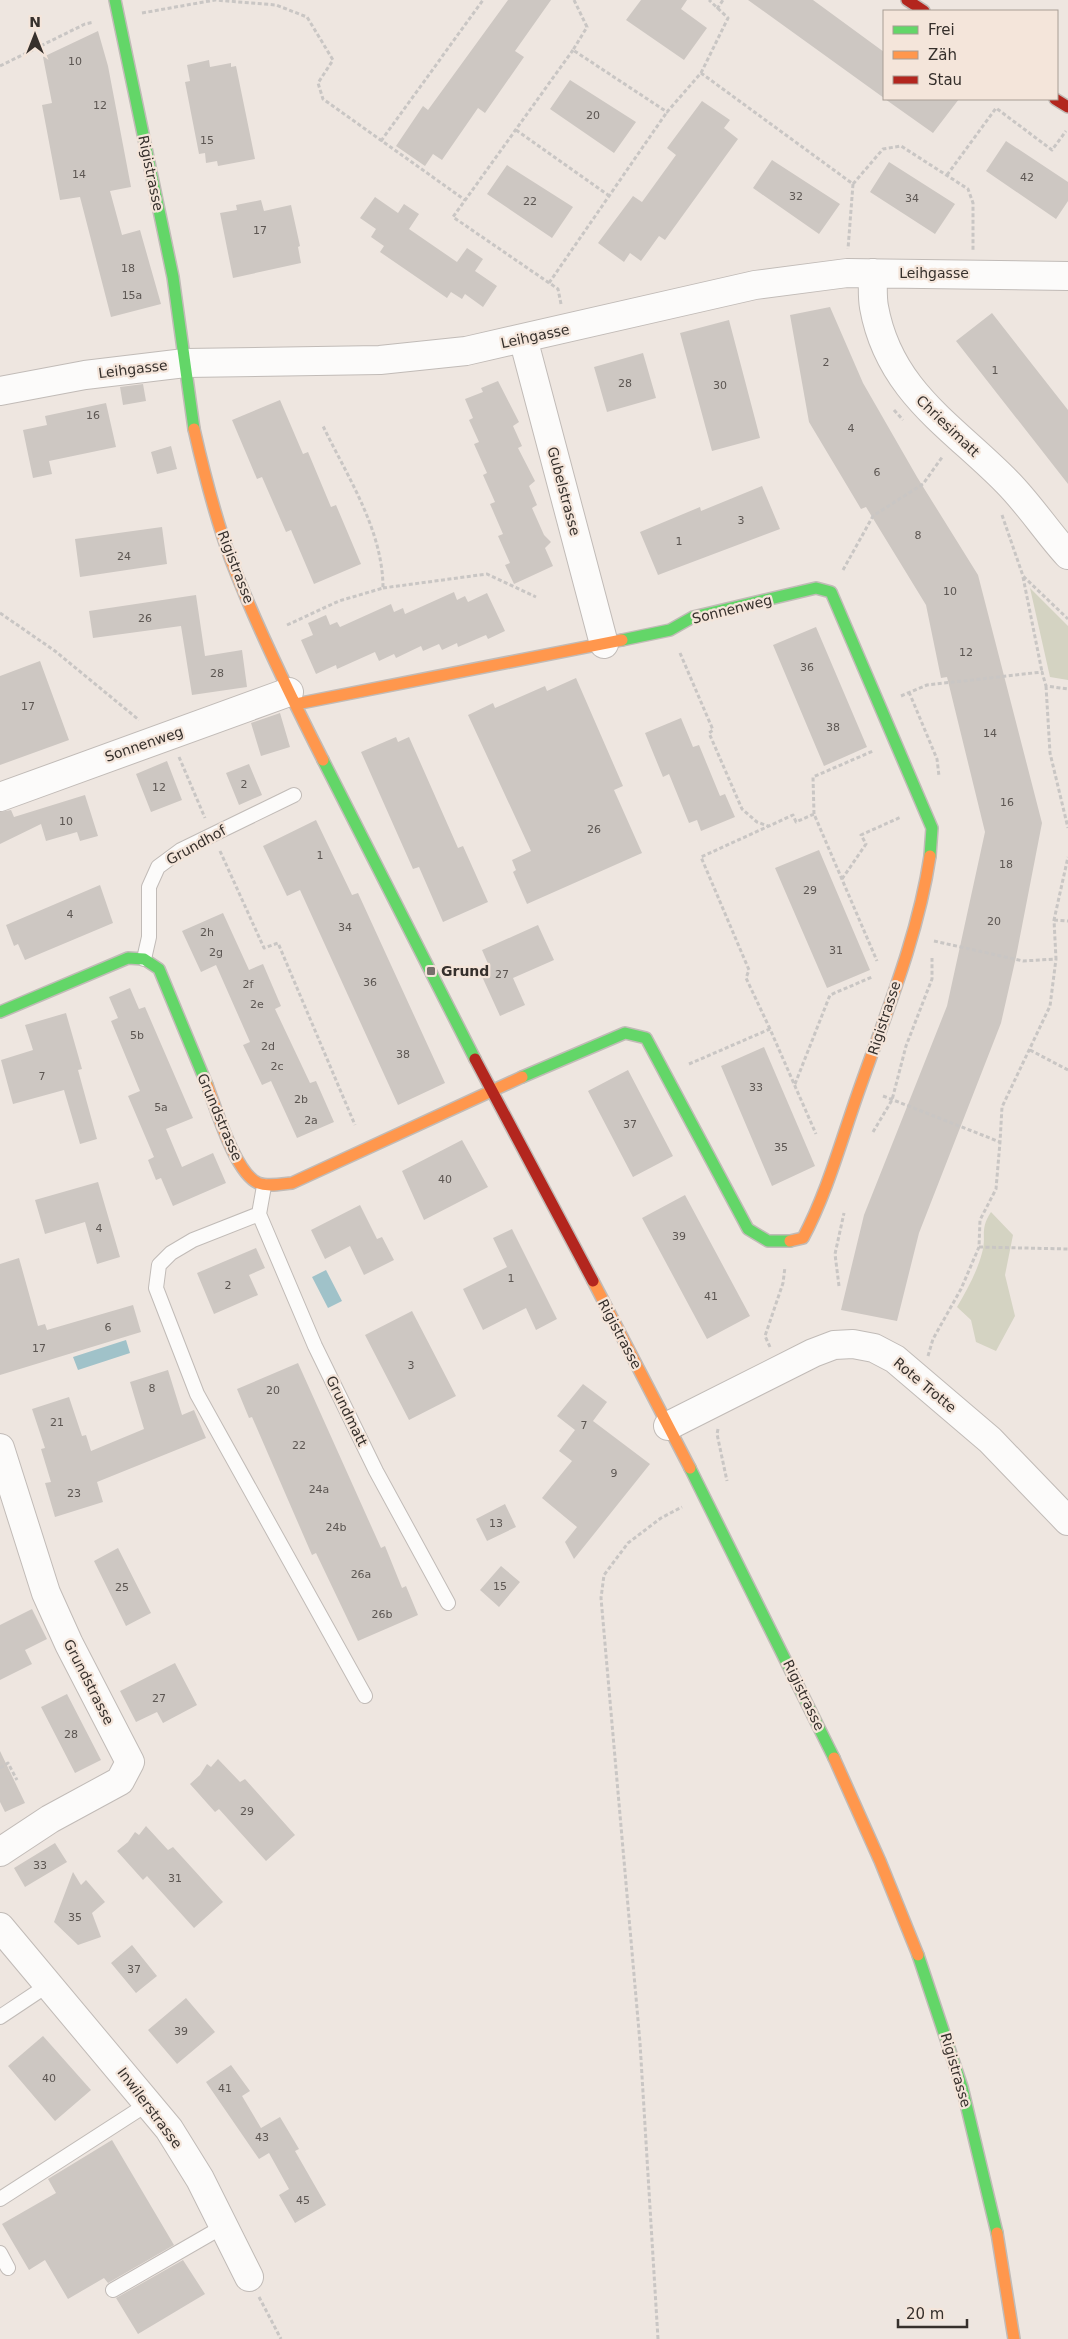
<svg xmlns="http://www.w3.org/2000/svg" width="1068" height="2339" font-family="'DejaVu Sans',sans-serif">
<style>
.green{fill:#d4d3c2}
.water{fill:#a0c2c9}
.building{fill:#cdc7c2}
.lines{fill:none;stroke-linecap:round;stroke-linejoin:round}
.lane-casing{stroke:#c1bbb7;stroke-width:16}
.street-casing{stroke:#c1bbb7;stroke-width:30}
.fast-casing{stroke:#c1bbb7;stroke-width:14}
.slow-casing{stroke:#c1bbb7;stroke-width:14}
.jam-casing{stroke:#c1bbb7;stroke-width:14}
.path{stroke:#c9c6c4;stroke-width:3;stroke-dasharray:4 2.5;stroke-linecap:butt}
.lane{stroke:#fcfbfa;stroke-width:14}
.street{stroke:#fcfbfa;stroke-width:28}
.fast{stroke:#63d668;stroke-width:11}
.slow{stroke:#ff974d;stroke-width:11}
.jam{stroke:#b3261e;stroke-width:11}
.poi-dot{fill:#76706b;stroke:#f4e5da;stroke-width:2}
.labels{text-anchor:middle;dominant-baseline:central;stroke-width:4.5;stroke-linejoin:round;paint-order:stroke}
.number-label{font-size:11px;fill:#5c5652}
.street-label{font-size:14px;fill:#36302c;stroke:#f4e5da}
.poi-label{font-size:14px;font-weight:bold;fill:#36302c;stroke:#f4e5da;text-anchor:start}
</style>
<rect width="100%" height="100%" fill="#eee6e0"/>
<path class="green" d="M1030,588L1068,626V680L1050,677Z
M991,1212L1013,1235L1005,1275L1015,1316L996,1351L976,1342L971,1320L957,1307C967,1290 977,1272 982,1253C987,1236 979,1230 991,1212Z"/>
<path class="water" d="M326,1270L342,1301L328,1308L312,1277Z
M126,1340L130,1353L78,1370L73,1357Z"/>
<path class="building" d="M508,0H551L515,51L524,57L485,113L478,108L442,160L433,154L425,166L396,146L423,106L428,110Z
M641,0H687L681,9L707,28L684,60L626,20Z
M748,0H813L884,52V98Z
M98,31L108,66L131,187L110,191L122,235L140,230L161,304L111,317L80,197L60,200L42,105L52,103L43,57Z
M209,60L210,67L231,63V67L236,66L255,159L218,166L217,161L206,163L205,153L199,154L185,82L190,81L187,65Z
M570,80L636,122L614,153L550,109Z
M885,99H959L933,133Z
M702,101L730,120L724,128L738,139L665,240L659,236L641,261L630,253L624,262L598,243L633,196L642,202L676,155L667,148Z
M1006,141L1068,182V201L1056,219L986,171Z
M772,160L840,204L819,234L753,188Z
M889,162L955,204L935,234L870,192Z
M507,165L573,207L552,238L487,194Z
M375,197L398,213L404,204L419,214L409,229L457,262L467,248L483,259L475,271L497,286L483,307L465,294L462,299L451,292L447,298L380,252L384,246L371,237L376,229L360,218Z
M261,200L264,211L291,205L300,246L298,247L301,263L233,278L220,213L237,210L236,205Z
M830,307L863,383L917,477L978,575L1042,823L1016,957L1001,1023L919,1233L897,1321L841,1310L864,1215L947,1006L985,832L947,677L941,678L926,605L866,507L861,509L809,422L790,315Z
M992,313L1068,410V484L956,341Z
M729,320L760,438L712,451L680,333Z
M643,353L656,398L607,412L594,367Z
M498,381L519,422L513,426L522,446L518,448L535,481L529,486L537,505L532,508L544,535L551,542L545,548L553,566L514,584L505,565L510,563L498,536L503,534L490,504L495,502L483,475L487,473L474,444L479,442L469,420L473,418L465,399L483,392L481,388Z
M143,384L146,401L123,405L120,387Z
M280,400L303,454L308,452L331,507L336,505L361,564L314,584L291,530L286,532L262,477L257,479L232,420Z
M106,403L116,447L49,461L52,474L33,478L23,430L47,425L45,416Z
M171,446L177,469L157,474L151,452Z
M762,486L780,529L658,575L640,532L700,507L701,511Z
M162,527L167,564L80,577L75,539Z
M454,592L457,600L465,596L468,602L487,593L505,631L488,639L486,635L458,647L457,643L442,650L439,644L423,651L421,646L396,658L394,654L379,661L375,652L337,669L336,665L316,674L301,640L313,635L308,623L326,615L330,625L337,622L340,627L391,604L394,612L403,608L405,614Z
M196,595L205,656L242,650L247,687L192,695L181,626L93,638L89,611Z
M816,627L867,747L824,766L773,645Z
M40,661L69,740L0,765V676Z
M576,678L623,786L614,790L642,853L527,904L513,872L516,870L512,860L531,851L468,715L493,703L495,708L545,686L547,691Z
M280,713L290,747L261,756L251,723Z
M681,718L693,747L699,745L720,796L725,794L735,817L701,831L697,820L689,823L669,774L663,777L645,733Z
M396,737L398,742L409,737L458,848L463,846L488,902L443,922L419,867L413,869L361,752Z
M167,761L182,800L151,812L136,774Z
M249,764L262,795L239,805L226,773Z
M85,795L98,836L80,841L77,832L46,841L41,824L0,844V812L11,810L14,817Z
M316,820L352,895L358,893L445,1083L398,1105L300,890L287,896L263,846Z
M819,850L870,970L827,988L775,868Z
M100,885L113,923L25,960L18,944L14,946L6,925Z
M223,913L249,970L263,964L281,1006L275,1009L310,1083L316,1081L334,1122L297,1138L271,1081L262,1085L243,1045L250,1042L216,965L201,972L182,931Z
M538,925L554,960L513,978L525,1005L500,1016L479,970L489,966L482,950Z
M130,988L139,1009L145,1007L193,1118L166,1129L182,1167L213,1153L226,1183L173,1206L161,1178L156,1180L148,1160L154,1157L128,1096L140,1091L111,1021L118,1018L109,997Z
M66,1013L82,1069L78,1070L97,1139L80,1144L64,1090L13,1104L1,1060L33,1050L25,1025Z
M764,1047L815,1166L772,1186L721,1066Z
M628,1070L673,1156L633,1177L588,1091Z
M462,1140L488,1187L424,1220L402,1171Z
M98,1182L120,1257L97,1264L85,1222L45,1234L35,1200Z
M685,1195L750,1316L707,1339L642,1218Z
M360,1205L377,1239L382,1237L394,1260L364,1275L350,1246L325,1259L311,1230Z
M512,1229L557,1319L536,1330L526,1308L483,1330L463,1289L507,1267L493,1238Z
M256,1248L265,1268L249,1275L258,1295L214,1314L197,1273Z
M19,1258L38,1326L45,1324L47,1330L133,1305L141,1332L0,1375V1264Z
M412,1311L456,1396L409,1420L365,1335Z
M298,1363L381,1548L385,1546L402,1588L406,1586L418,1615L358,1641L316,1553L312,1555L252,1417L249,1418L237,1389Z
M168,1370L182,1415L194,1410L206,1438L97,1482L103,1502L55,1517L45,1483L51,1482L41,1449L45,1448L32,1409L69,1397L82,1436L86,1435L91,1451L144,1429L130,1382Z
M583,1384L607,1402L593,1421L650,1464L574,1559L565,1542L577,1527L542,1498L572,1461L559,1451L575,1430L557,1416Z
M505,1504L516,1527L487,1541L476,1519Z
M118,1548L151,1613L126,1626L94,1561Z
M501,1566L520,1582L499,1607L480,1590Z
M32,1609L47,1639L25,1650L32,1664L0,1680V1625Z
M175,1663L197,1705L163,1723L157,1712L136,1722L120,1691Z
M67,1694L101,1760L75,1773L41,1707Z
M0,1751L25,1803L5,1812L0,1802Z
M218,1759L240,1782L245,1779L295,1835L266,1861L219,1809L215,1812L190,1784L200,1775L207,1764L211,1767Z
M146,1826L168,1850L173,1847L223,1902L194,1928L147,1876L143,1880L117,1851L128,1842L135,1832L139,1835Z
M55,1843L67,1862L25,1887L14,1868Z
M73,1872L81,1885L86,1880L105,1902L92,1913L101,1937L78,1945L54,1922Z
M132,1945L157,1976L136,1993L111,1963Z
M186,1998L215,2032L177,2064L148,2030Z
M43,2036L91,2090L55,2121L8,2066Z
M231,2065L250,2091L242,2096L261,2128L280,2117L299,2149L295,2151L326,2205L295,2223L279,2195L289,2189L269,2153L259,2159L206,2082Z
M112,2140L174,2245L108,2283L104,2278L68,2299L45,2260L29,2270L2,2224L56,2193L48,2179Z
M183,2260L205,2294L138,2334L116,2298Z"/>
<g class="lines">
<defs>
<path id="lane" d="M144,959L149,937V887L158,867L181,850L294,795
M264,1186L259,1214L193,1240L171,1253L159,1265L156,1288L197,1394L365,1696
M259,1214L315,1346L376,1471L448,1603
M0,2017L48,1985
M0,2199L149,2103
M0,2253L8,2268
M113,2290L224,2226"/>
<path id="street" d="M873,273C873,284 872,296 874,307C889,391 952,426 1007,482C1029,504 1047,532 1068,555
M523,338L604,644
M0,391L85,375L185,363L380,360L466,351L755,285L847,273L1068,276
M0,797L289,692
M668,1426L813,1353L834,1345L853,1344L874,1348L895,1359L990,1440L1068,1521
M0,1448L46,1593L69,1644L130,1762L120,1781L50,1819L0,1852
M0,1927L169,2129L200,2179L249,2277"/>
<path id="fast" d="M115,0L173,277L194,429
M622,640L670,630L693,617L816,588L831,592L932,828L930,856
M323,760L475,1059
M0,1012L128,958L144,959L159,969L207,1085
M522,1077L625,1033L646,1038L748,1229L768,1241H790
M690,1468L834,1758
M918,1955L962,2087L997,2233"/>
<path id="slow" d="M194,429C204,473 215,517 231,560C257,628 290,695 323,760
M296,704L622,640
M207,1085C216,1108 235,1173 258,1183C268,1187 281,1184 292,1183L522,1077
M790,1241L803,1238C827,1193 841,1141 858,1093C885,1016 918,937 930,856
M593,1281L690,1468
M834,1758L880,1861L918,1955
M997,2233L1014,2339"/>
<path id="jam" d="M907,0L924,11
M1055,99L1068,107
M475,1059L593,1281"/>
</defs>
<use href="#lane" class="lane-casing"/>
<use href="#street" class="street-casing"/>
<use href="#fast" class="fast-casing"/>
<use href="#slow" class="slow-casing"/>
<use href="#jam" class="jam-casing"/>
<path class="path" d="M574,0L587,27L573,50L667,112L701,73L853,184L848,249
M717,9L723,0
M142,13L215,0L276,5L307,17L333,60L318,83L323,99L465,200
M0,66L85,24L94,22
M701,73L728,18L709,0
M516,130L608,195
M381,141L483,0
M947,175L996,108L1052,150L1066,131
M853,184L883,149L901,146L968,189L973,203V251
M549,283L667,112
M561,304L558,289L453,217L573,50
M894,410L903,420
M1002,515L1023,576L1068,619
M843,570L873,516L923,484L943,456
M1023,577L1042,672
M383,588L487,574L536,597
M0,613L55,651L139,720
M287,625L339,601L383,588C383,530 347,476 323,426
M680,653L713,730L709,733L742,809L757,822L768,826
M1046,686L1050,753L1068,828
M909,692L937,759L939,776
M901,696L927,685L1042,672L1046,686L1068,689
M179,757L205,818
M814,814L813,777L873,751
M220,851L264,948L278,943L355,1125
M842,879L866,844L861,835L901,817
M1054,920L1068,921
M934,941L1023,961L1056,959L1054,920L1068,857
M770,1029L746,978L749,970L701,857L793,815L796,822L814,814L877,961
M1030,1050L1068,1070
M689,1064L770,1029L816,1134
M795,1084L830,995L872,977
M883,1096L1000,1142L1002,1107L1050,1006L1056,959
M873,1132L892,1100L906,1046L932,979V958
M979,1247L1068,1249
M839,1286L835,1254L844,1213
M770,1347L765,1336L783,1283L785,1267
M928,1356L933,1339L961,1289L979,1247L980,1220L996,1189L1000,1142
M718,1429L717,1434L727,1481
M0,1768L8,1763L17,1780
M259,2297L281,2339
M658,2339L640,2043L601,1598L604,1575L628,1543L661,1518L682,1507"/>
<use href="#lane" class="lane"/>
<use href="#street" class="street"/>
<use href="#fast" class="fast"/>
<use href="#slow" class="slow"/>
<use href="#jam" class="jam"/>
</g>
<rect class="poi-dot" x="426" y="966" width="10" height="10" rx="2.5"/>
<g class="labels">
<g class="number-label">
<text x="75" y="61">10</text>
<text x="100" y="105">12</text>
<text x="593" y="115">20</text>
<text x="207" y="140">15</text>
<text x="79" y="174">14</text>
<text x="1027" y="177">42</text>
<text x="796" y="196">32</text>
<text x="912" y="198">34</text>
<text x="530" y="201">22</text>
<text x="260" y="230">17</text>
<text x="128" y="268">18</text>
<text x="132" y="295">15a</text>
<text x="826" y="362">2</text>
<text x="995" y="370">1</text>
<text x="625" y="383">28</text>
<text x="720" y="385">30</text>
<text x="93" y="415">16</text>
<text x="851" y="428">4</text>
<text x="877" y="472">6</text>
<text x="741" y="520">3</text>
<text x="918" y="535">8</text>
<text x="679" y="541">1</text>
<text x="124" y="556">24</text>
<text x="950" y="591">10</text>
<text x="145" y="618">26</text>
<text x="966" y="652">12</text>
<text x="807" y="667">36</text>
<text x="217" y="673">28</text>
<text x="28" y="706">17</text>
<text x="833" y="727">38</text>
<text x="990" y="733">14</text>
<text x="244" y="784">2</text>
<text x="159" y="787">12</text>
<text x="1007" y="802">16</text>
<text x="66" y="821">10</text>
<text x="594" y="829">26</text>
<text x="320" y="855">1</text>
<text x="1006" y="864">18</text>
<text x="810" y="890">29</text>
<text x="70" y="914">4</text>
<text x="994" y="921">20</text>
<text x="345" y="927">34</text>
<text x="207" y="932">2h</text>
<text x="836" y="950">31</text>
<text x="216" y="952">2g</text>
<text x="502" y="974">27</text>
<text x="370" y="982">36</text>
<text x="248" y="984">2f</text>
<text x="257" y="1004">2e</text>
<text x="137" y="1035">5b</text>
<text x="268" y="1046">2d</text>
<text x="403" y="1054">38</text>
<text x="277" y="1066">2c</text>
<text x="42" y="1076">7</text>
<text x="756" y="1087">33</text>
<text x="301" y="1099">2b</text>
<text x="161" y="1107">5a</text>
<text x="311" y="1120">2a</text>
<text x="630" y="1124">37</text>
<text x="781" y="1147">35</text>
<text x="445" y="1179">40</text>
<text x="99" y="1228">4</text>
<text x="679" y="1236">39</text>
<text x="511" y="1278">1</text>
<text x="228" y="1285">2</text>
<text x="711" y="1296">41</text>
<text x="108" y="1327">6</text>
<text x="39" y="1348">17</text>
<text x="411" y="1365">3</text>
<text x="152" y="1388">8</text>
<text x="273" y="1390">20</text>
<text x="57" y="1422">21</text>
<text x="584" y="1425">7</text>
<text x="299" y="1445">22</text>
<text x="614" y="1473">9</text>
<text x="319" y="1489">24a</text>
<text x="74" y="1493">23</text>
<text x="496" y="1523">13</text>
<text x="336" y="1527">24b</text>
<text x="361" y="1574">26a</text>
<text x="500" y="1586">15</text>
<text x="122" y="1587">25</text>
<text x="382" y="1614">26b</text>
<text x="159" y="1698">27</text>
<text x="71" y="1734">28</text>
<text x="247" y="1811">29</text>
<text x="40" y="1865">33</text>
<text x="175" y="1878">31</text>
<text x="75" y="1917">35</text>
<text x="134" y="1969">37</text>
<text x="181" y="2031">39</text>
<text x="49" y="2078">40</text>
<text x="225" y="2088">41</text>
<text x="262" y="2137">43</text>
<text x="303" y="2200">45</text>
</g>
<g class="street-label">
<text transform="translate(151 173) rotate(78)">Rigistrasse</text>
<text x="934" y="273">Leihgasse</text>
<text transform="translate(535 336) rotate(-12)">Leihgasse</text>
<text transform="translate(133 369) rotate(-7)">Leihgasse</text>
<text transform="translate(948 426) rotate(44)">Chriesimatt</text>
<text transform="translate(564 491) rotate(75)">Gubelstrasse</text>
<text transform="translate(236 567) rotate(69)">Rigistrasse</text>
<text transform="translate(732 609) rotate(-14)">Sonnenweg</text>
<text transform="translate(144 744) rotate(-19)">Sonnenweg</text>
<text transform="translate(196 845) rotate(-29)">Grundhof</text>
<text transform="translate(884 1018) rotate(-72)">Rigistrasse</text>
<text transform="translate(220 1117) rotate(67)">Grundstrasse</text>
<text transform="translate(620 1334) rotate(62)">Rigistrasse</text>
<text transform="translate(925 1385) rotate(40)">Rote Trotte</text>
<text transform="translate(347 1411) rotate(64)">Grundmatt</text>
<text transform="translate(89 1682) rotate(63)">Grundstrasse</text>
<text transform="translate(804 1695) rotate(64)">Rigistrasse</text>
<text transform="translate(956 2070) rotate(74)">Rigistrasse</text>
<text transform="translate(150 2108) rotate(53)">Inwilerstrasse</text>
</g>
<g class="poi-label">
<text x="441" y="971">Grund</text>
</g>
</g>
<rect x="883" y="10" width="175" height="90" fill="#f4e5da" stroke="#a89d94"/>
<rect x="893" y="26" width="25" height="8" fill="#63d668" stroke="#a89d94"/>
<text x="928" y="35" font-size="15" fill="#36302c">Frei</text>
<rect x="893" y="51" width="25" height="8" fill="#ff974d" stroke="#a89d94"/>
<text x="928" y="60" font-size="15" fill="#36302c">Zäh</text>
<rect x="893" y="76" width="25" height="8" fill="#b3261e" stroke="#a89d94"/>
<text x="928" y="85" font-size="15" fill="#36302c">Stau</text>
<g transform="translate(35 35)" stroke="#f4e5da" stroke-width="4" paint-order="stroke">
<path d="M0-4L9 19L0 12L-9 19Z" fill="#36302c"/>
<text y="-8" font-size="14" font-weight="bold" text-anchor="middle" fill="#36302c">N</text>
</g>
<path d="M898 2319v8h69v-8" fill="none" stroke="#36302c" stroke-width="2.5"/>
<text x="906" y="2319" font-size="15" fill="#36302c" stroke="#f4e5da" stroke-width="4" paint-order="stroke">20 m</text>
</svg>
